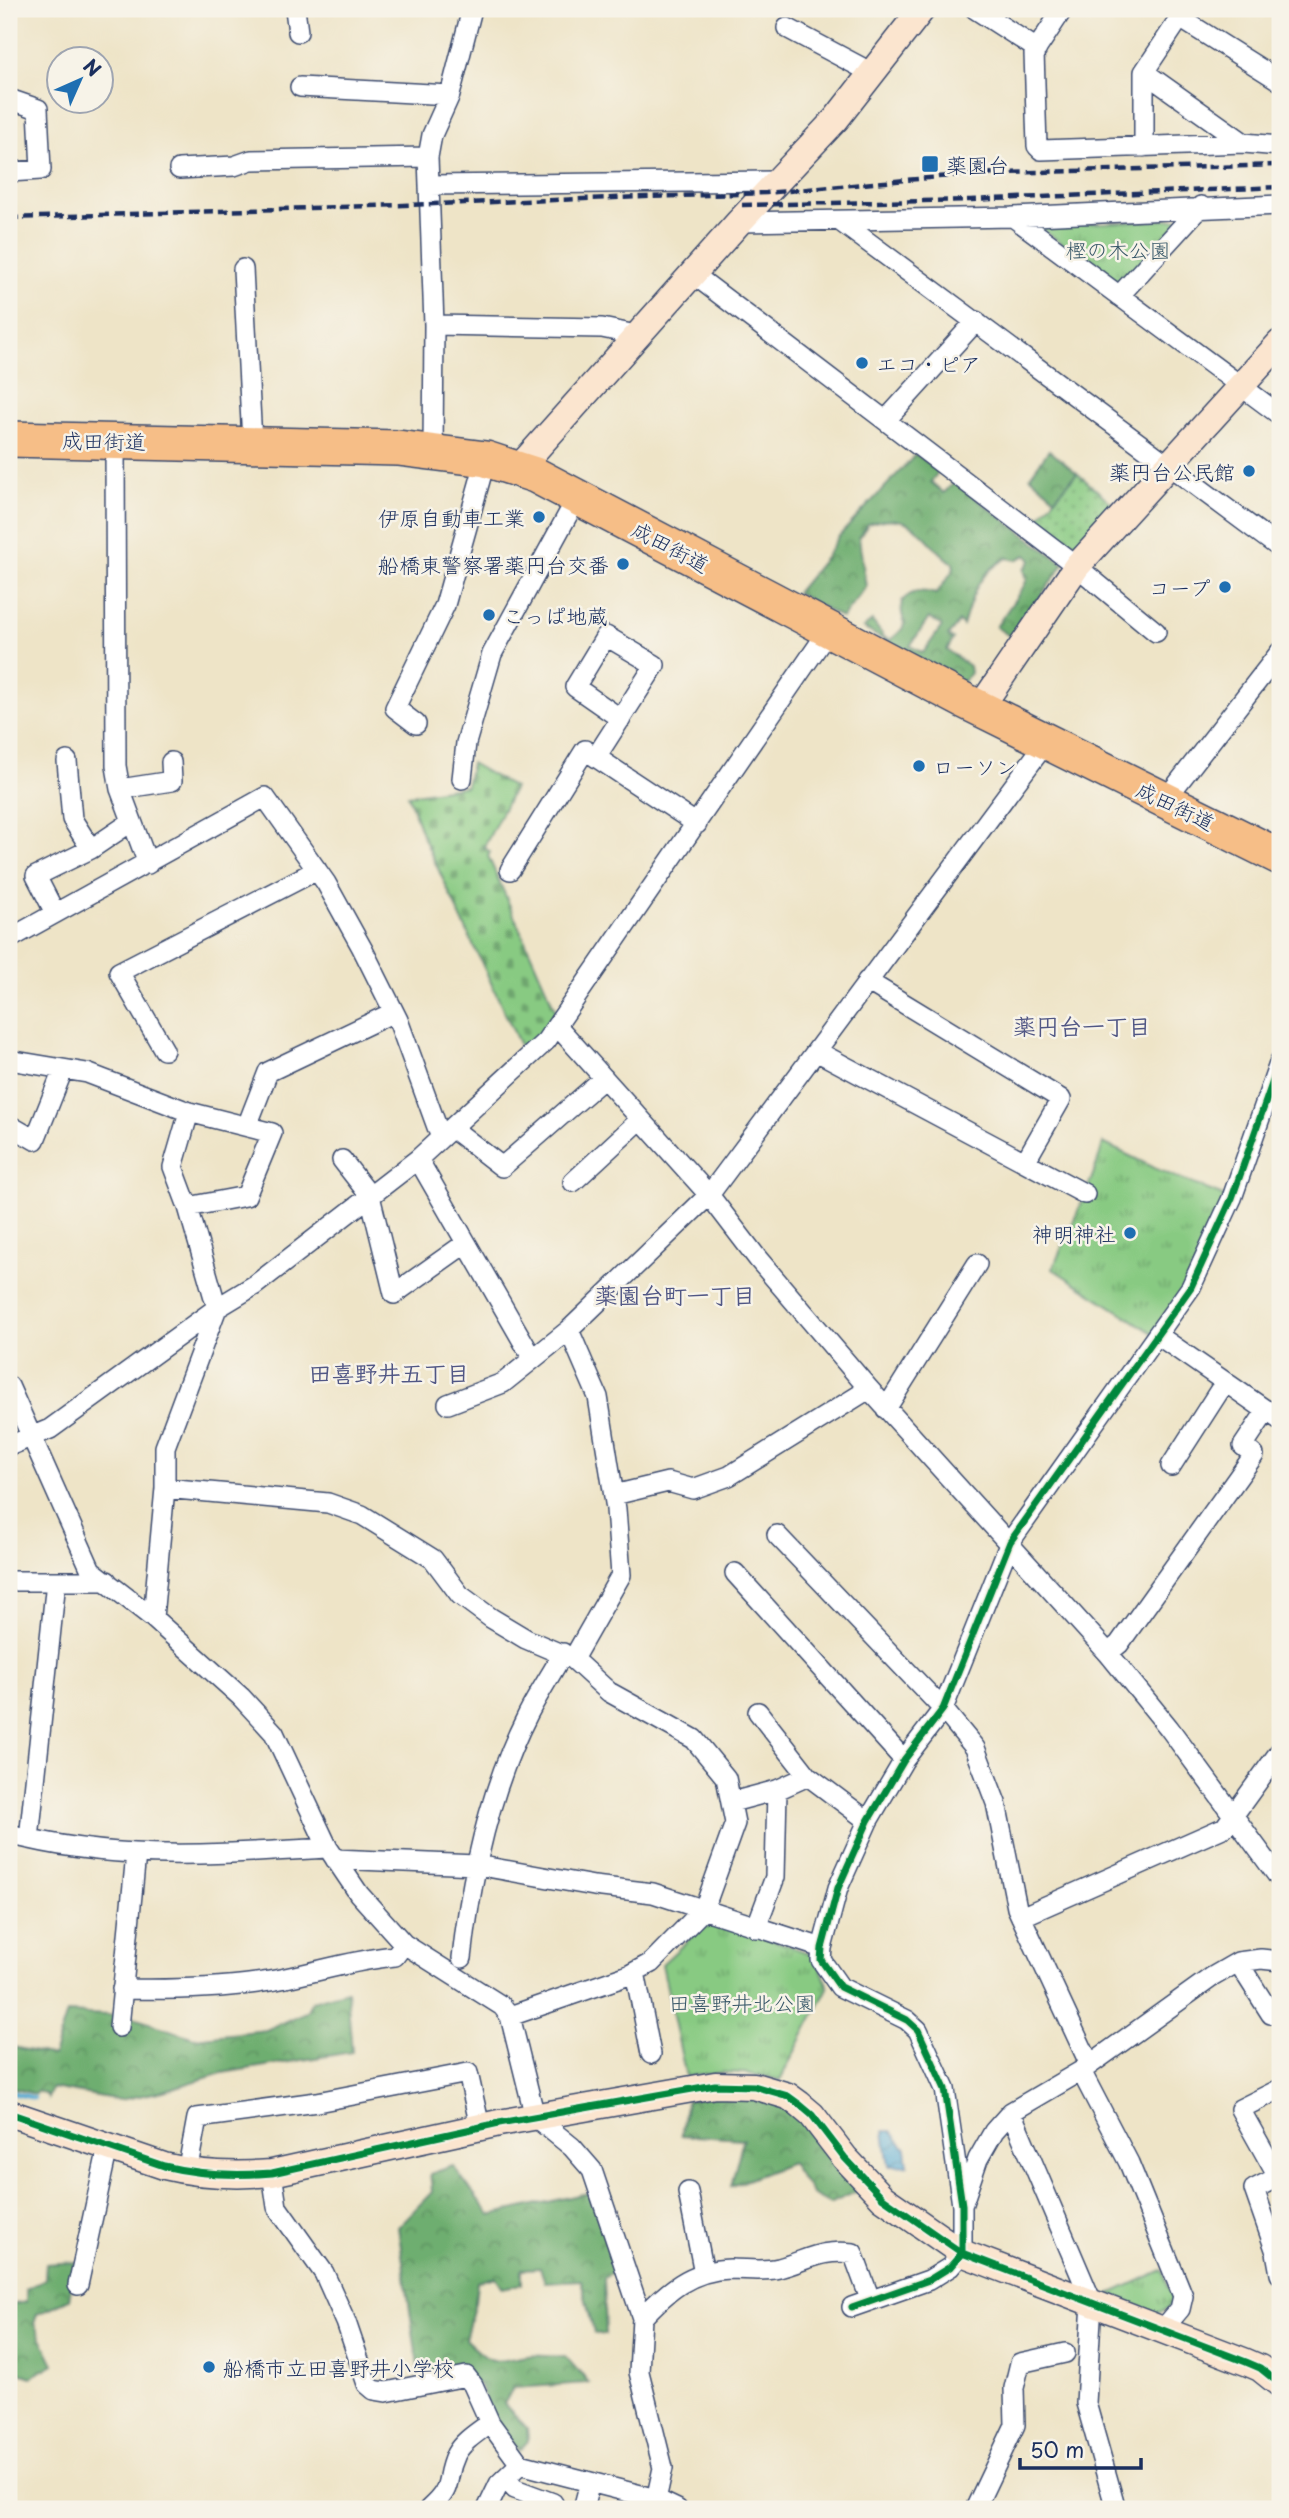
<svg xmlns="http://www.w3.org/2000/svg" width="1289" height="2518" font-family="'Playpen Sans','Klee One',sans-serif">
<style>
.grass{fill:url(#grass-dots);stroke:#527c70;stroke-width:2}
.forest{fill:url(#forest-crowns);stroke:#446e67;stroke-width:2;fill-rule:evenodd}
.cemetery{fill:url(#cemetery-stones);stroke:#527c70;stroke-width:2}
.park{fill:url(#park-tufts);stroke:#527c70;stroke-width:2}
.water{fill:url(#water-waves);stroke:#3a6e99;stroke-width:2}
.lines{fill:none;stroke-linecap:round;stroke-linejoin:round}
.stream{stroke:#58acd4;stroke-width:4.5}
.street-casing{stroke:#3b4a6e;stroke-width:22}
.secondary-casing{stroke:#3b4a6e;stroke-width:29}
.highway-casing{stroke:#3b4a6e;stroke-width:38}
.street{stroke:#fff;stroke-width:19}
.secondary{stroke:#fbe5cf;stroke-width:26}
.highway{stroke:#f6be87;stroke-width:35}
.rail{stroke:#1b2f5e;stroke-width:4.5;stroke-dasharray:10 5;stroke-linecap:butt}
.cycleway-casing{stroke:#f7f3e8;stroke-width:11}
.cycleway{stroke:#00873e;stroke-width:7}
.poi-dot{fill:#1f6fb2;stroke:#f7f3e8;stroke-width:2.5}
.labels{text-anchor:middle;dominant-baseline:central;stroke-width:5;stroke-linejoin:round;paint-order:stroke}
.poi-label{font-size:21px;fill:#1b2f5e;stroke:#f7f3e8;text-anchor:start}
.park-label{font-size:21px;fill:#365667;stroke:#f7f3e8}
.street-label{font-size:21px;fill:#1b2f5e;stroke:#f7f3e8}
.neighbourhood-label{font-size:23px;font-weight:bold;fill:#515785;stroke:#f7f3e8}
</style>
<defs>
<pattern id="grass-dots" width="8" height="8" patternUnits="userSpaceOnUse" patternTransform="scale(1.75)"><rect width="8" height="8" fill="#88ca82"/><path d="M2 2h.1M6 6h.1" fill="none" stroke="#6ea46e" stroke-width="1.8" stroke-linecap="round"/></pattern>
<pattern id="forest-crowns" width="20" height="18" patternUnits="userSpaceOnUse" patternTransform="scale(1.75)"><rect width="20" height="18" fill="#6eae70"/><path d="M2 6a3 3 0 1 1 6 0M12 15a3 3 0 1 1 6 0" fill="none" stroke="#5a8e5f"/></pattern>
<pattern id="cemetery-stones" width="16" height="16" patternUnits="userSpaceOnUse" patternTransform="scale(1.75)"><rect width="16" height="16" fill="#88ca82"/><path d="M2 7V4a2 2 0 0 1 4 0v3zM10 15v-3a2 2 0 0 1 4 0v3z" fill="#6ea46e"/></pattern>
<pattern id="park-tufts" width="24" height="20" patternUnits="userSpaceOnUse" patternTransform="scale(1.75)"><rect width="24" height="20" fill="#88ca82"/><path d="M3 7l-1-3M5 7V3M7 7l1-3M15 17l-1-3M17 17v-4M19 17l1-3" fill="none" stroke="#6ea46e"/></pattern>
<pattern id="water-waves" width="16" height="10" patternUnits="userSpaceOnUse" patternTransform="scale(1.75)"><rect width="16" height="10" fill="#58acd4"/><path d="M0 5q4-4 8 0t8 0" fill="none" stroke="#488caf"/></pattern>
</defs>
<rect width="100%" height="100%" fill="#f7f3e8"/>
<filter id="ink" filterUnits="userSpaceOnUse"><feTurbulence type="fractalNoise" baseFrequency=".0143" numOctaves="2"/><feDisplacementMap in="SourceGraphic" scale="14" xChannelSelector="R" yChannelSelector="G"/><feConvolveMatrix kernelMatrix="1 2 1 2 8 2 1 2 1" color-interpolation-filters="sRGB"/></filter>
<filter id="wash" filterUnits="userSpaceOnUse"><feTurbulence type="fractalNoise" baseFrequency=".00686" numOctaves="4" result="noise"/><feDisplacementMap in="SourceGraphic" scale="28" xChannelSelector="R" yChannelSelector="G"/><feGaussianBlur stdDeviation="1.57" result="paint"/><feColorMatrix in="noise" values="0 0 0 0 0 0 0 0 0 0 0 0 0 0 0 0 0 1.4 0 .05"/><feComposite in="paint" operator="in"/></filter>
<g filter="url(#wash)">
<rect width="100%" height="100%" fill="#eee4c7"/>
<path class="grass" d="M1077,473L1115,506L1073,552L1035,522Z"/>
<path class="forest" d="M1049,450L1077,473L1055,498L1030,476Z
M916,454L939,471L931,482L944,493L954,482L1064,564L1011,637L996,627L1024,586L1027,579L1024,570L1031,560L1026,555L1016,560L1007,558C976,575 973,594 963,626L959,622L948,636L953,639L947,650L969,666L970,673L962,683L863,628L872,621L885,638L890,640C915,621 898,623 902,601C912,590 922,590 936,594L954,569L953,563C921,540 915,507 868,524L859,538L866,587L842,618L796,593L825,558L839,536ZM929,618L942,626L923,653L910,646Z
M347,1991L352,2052L222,2073L163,2091L120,2100L52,2088L48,2098L47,2095L37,2091L35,2094L9,2087V2046L53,2056L67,2013L128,2016L194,2038L266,2030L306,2012L312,2001Z
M735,2093L768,2099L804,2122L860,2190L830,2204L812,2194L791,2163L731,2186L743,2139L681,2135L687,2100Z
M453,2166L490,2215L588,2193L620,2269L604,2278L606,2335L594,2333L581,2280L545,2282L540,2268L522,2269V2284L503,2288L496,2277L477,2282L475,2302L465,2339C494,2367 490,2362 527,2356C539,2354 552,2358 565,2356L589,2383L513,2388L504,2404L527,2428L528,2441L519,2451L495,2421L479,2384L420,2380L398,2227L432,2192L430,2174Z
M76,2262L69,2299L37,2314L34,2324L54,2364L32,2377L9,2370V2305L26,2302V2289L45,2279L46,2264Z"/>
<path class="cemetery" d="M471,763L514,788L484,847L490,852L488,856L559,1018L524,1054L422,834L408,795L466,786Z"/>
<path class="park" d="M1182,219L1122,285L1037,226Z
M1103,1143L1161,1171L1226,1197L1186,1286L1156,1335L1053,1269C1069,1227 1092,1187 1103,1143Z
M712,1918L817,1956L828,1988L780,2080C746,2071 720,2070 686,2077L662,1964Z
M1162,2270L1174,2300L1168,2308L1156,2314L1110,2294Z"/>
<path class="water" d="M891,2131L906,2149L908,2165L889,2166L884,2131Z"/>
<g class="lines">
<path class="stream" d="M9,2092L34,2098"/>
</g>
</g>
<g filter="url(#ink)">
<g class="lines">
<defs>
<path id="street" d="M295,9L298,32
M975,9L1037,49
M1063,9L1034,53L1037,146L1041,150L1244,143L1280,146
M1180,18L1280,81
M787,28L872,73
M1144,72L1244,143
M300,87L450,95
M9,99L38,109L41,170L9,172
M1144,147V72L1186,9
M179,169L234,166L251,160L428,157
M430,185L777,181
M1013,217L1280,415
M739,222L1013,217L1280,205
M841,222L1280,548
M243,269L252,442
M693,274L1070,561L1156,632
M1119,296L1201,206
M434,325L602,328L636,335
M886,420L976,321
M115,439L116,766L120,789L148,864
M433,450L434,325L428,157L432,135L450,95L472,9
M416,724L395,708L445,605L486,459
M596,757L655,665L606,636L575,687L621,719
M67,761L72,819L91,849
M462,779L466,743L492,654L578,496
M120,789L172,781L171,762
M1165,800L1280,652
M510,870L585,750L697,824
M55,913L36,876L91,849L131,822
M9,939L265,797L326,883L362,948L398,1020L441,1138
M867,981L1061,1099L1025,1162
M558,1027L709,1195L758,1259L869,1389L1108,1653L1169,1728L1280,1879
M164,1050L119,972L317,870
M818,1052L1085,1194
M9,1060L87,1073L189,1112L272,1133L246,1196L188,1207L217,1308L165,1447V1488L153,1618
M9,1125L35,1140L63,1070
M247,1126L268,1072L394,1012
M453,1129L502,1167L604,1078
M418,1159L533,1359L569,1330L709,1195L1047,741
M342,1160L370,1196L394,1294L466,1243
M573,1182L640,1120
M188,1207L173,1167L189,1112
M569,1330L598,1397L616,1509L621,1575L573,1659
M1159,1336L1280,1420
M9,1386L91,1570L153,1618L241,1697L274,1733L328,1848L359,1894L404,1944L502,2006L510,2016L535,2117L572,2147L592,2170L642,2318L639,2372L663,2468L654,2509
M448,1404L503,1383L533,1359
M886,1409L977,1264
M9,1446L50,1429L217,1308L255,1285L418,1159L546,1041L829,630
M1171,1466L1225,1382
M165,1488L328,1503L362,1515L433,1559L460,1595L491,1618L526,1639L573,1659L609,1692L694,1739L726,1778L735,1823L704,1909L651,1963L629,1975L510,2016
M614,1495L668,1482L693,1489L729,1476L869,1389
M777,1535L943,1709L975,1748L996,1803L1017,1908L1090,2065
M735,1573L904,1760
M9,1581H107
M1108,1653L1119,1644L1254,1455L1243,1446L1267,1410
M758,1712L808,1776
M732,1802L777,1790L808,1776L868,1821
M9,1834C120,1863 215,1854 328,1848
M29,1839L56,1581
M335,1859L476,1865L594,1886L653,1893L822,1948
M1021,1917L1225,1827L1280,1751
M756,1928L775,1877L777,1790
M462,1958C471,1876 490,1788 528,1714C539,1693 552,1673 563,1653
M1238,1962L1271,2014
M635,1972L651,2054
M122,1989C167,1990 212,1989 257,1983C304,1977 348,1960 395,1956L404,1944
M119,2027L136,1854
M1081,2071L1129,2163L1183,2296L1180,2309L1163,2329
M1011,2112L1092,2302L1086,2403L1116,2509
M187,2172L197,2118L317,2102L468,2073L480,2127
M272,2173L277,2207L324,2273L346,2322L367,2384L374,2390L386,2392L466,2376L473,2385L490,2423L520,2464
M1280,2176L1254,2189L1276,2252L1280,2274
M1278,2177L1240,2109L1280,2089
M688,2192L704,2273
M963,2203L978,2159L994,2131L1011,2112L1081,2071L1212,1977L1238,1962L1261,1959L1280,1961
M78,2285L108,2147
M852,2307L929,2280L950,2267L962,2253V2205L945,2089L918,2030L907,2020L840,1987L821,1960L822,1948L838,1888L868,1821L904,1760L943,1709L1010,1542L1191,1287L1232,1198L1280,1061
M642,2318C667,2291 691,2270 730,2269C747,2269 763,2272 779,2268C808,2260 821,2249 853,2253L870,2299
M505,2478L515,2489L553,2503
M429,2509C456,2485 443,2481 456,2454C463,2441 478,2432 490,2423
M487,2509L499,2484L520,2464L656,2499L677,2509
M583,2509L590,2482
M975,2509L1015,2425L1014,2388L1020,2363L1065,2353"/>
<path id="secondary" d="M518,469L739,222L836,119L922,9
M980,708L1077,566L1280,343
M9,2113L164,2166C200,2175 235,2176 272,2173L499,2123L715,2085L754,2086L788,2096L799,2104L812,2115L845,2158L883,2198L962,2253L1246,2362L1260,2368L1280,2384"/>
<path id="highway" d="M9,439L398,448L486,459L535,475L963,700L1280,857"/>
</defs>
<use href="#street" class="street-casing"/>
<use href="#secondary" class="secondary-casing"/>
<use href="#highway" class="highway-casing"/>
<use href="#street" class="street"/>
<use href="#secondary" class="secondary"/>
<use href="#highway" class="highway"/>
<path class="rail" d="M742,205L970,200L1280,187
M9,218L766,193L971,174L1280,165"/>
<defs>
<path id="cycleway" d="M9,2113L164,2166C200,2175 235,2176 272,2173L499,2123L715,2085L754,2086L788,2096L799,2104L812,2115L845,2158L883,2198L962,2253L1246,2362L1260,2368L1280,2384
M852,2307L929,2280L950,2267L962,2253V2205L945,2089L918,2030L907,2020L840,1987L821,1960L822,1948L838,1888L868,1821L904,1760L943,1709L1010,1542L1191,1287L1232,1198L1280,1061"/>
</defs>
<use href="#cycleway" class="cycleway-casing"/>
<use href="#cycleway" class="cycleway"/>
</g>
</g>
<g class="poi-dot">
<rect x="921" y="155" width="18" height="18" rx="3.5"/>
<circle cx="862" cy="363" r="7"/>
<circle cx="1249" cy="471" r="7"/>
<circle cx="539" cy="517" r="7"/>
<circle cx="623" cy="564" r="7"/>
<circle cx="1225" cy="587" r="7"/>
<circle cx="489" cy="615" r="7"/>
<circle cx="919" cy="766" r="7"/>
<circle cx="1130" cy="1233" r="7"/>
<circle cx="209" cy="2367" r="7"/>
</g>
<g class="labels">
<g class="poi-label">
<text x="946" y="164">薬園台</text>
<text x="876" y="363">エコ・ピア</text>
<text x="1235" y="471" text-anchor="end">薬円台公民館</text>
<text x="525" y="517" text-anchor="end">伊原自動車工業</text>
<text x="609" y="564" text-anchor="end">船橋東警察署薬円台交番</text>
<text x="1211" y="587" text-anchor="end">コープ</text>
<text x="503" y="615">こっぱ地蔵</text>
<text x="933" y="766">ローソン</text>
<text x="1116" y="1233" text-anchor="end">神明神社</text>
<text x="223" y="2367">船橋市立田喜野井小学校</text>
</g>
<g class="park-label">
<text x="1118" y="249">樫の木公園</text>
<text x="742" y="2002">田喜野井北公園</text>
</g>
<g class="street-label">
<text transform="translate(104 440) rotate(1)">成田街道</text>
<text transform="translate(671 546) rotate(28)">成田街道</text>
<text transform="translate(1176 805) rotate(26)">成田街道</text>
</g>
<g class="neighbourhood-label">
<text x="1082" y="1025">薬円台一丁目</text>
<text x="675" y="1294">薬園台町一丁目</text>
<text x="389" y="1372">田喜野井五丁目</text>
</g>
</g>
<rect width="1289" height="2518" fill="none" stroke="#f7f3e8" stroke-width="35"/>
<g transform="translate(80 80) rotate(45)"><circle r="33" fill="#f7f3e8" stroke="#9fa5b1" stroke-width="2"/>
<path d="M0-5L12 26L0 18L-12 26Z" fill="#1f6fb2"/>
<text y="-10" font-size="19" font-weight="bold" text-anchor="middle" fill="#1b2f5e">N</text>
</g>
<path d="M1020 2458v10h121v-10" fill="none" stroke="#1b2f5e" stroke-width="3.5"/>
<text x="1030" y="2458" font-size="21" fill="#1b2f5e" stroke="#f7f3e8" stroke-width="5" paint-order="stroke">50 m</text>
</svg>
